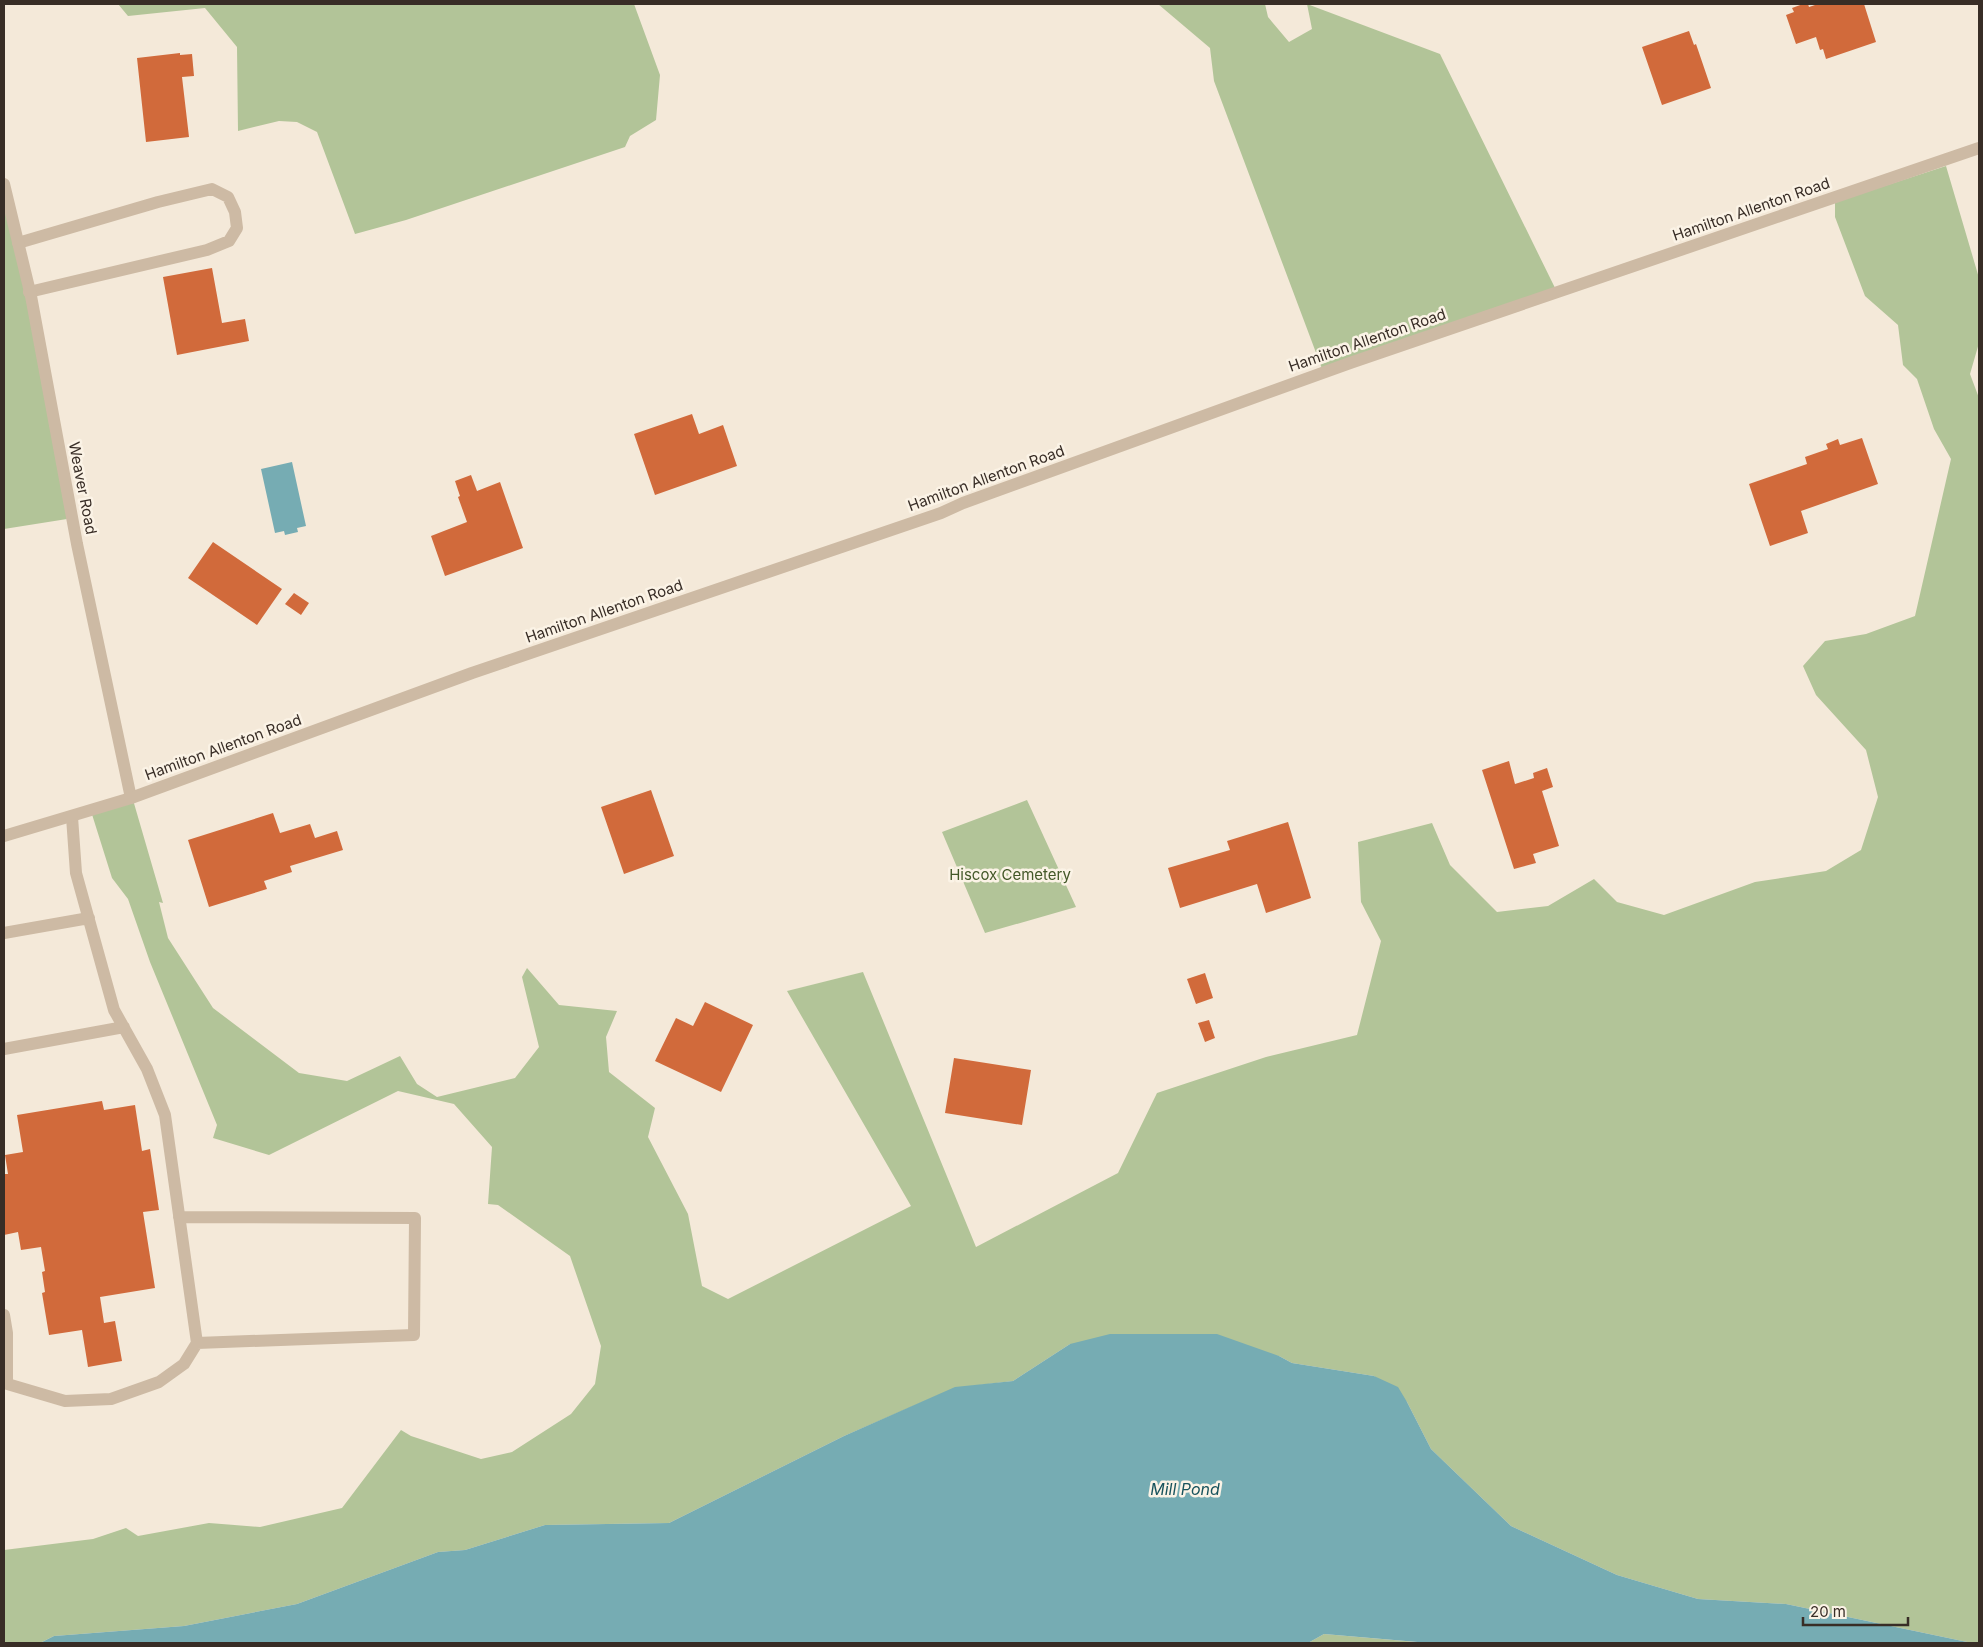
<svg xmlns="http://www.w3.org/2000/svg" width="1983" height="1647" font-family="Inter,sans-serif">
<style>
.green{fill:#b2c498}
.water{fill:#76acb3}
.building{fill:#d16a3b}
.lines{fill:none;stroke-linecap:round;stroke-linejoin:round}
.service{stroke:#cdbaa4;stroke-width:12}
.minor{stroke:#cdbaa4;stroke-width:12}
.tertiary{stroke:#cdbaa4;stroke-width:12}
.labels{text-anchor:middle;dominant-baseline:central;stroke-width:5;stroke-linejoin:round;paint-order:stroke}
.street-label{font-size:15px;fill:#382d26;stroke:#fbf3e6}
.park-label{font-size:15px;fill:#435828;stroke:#fbf3e6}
.water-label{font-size:16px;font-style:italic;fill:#18535d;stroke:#fbf3e6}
</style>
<rect width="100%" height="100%" fill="#f4e9d9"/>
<path class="green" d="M118,4H634L660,75L656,120L630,136L625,147L406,220L355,234L317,132L297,122L279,121L238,131L237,47L205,8L128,16Z
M1158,4H1265L1268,17L1289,42L1312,29L1307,4L1440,54L1558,294L1324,374L1214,81L1210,48Z
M1946,166L1979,278V343L1970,374L1979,398V1643H1972L1786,1604L1698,1599L1617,1575L1511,1526L1431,1449L1407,1402L1374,1376L1292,1363L1279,1356L1070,1344L1013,1381L955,1388L844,1436L669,1523L545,1525L465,1550L438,1552L297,1604L184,1626L54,1636L40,1643H4V1550L93,1539L126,1528L138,1536L209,1523L260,1527L342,1508L401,1430L411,1436L481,1459L512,1452L571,1414L595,1384L601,1346L570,1256L498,1205L488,1204L492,1147L454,1104L398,1091L269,1155L213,1138L217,1125L150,962L128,899L112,878L90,808L131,793L163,903L159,902L168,938L213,1008L299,1073L347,1081L400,1056L417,1084L437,1097L515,1078L539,1047L522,977L527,968L559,1005L617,1011L606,1037L609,1072L655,1108L648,1137L688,1214L702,1286L728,1299L911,1206L787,991L863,972L976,1247L1118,1173L1157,1093L1266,1057L1357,1035L1381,941L1361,902L1358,842L1432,823L1450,865L1497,912L1548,906L1594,879L1617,902L1664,915L1755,882L1826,871L1861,850L1878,797L1866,750L1816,695L1803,666L1825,641L1866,634L1915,616L1951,459L1934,429L1917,379L1903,365L1898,325L1865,296L1835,217V202Z
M4,179L67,519L4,529Z
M1027,800L1076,907L985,933L942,832Z
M1324,1634L1428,1643H1308Z"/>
<path class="water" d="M292,462L306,526L297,528L298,532L285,535L284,531L275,533L261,469Z
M1110,1334H1217L1279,1356L1292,1363L1374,1376L1398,1387L1407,1402L1431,1449L1511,1526L1617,1575L1698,1599L1786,1604L1972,1643H1429L1324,1634L1308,1643H40L54,1636L184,1626L297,1604L438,1552L465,1550L545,1525L669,1523L844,1436L955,1387L1013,1381L1070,1344Z"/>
<path class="building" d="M1803,4H1808L1809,7L1818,4H1864L1876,42L1826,59L1823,49L1820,50L1816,37L1796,44L1786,15L1794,12L1792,8Z
M1689,31L1694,45L1696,44L1711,88L1662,105L1642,47Z
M180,53V55L192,54L194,76L182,77L189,137L146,142L137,58Z
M212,268L222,323L245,319L249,341L177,355L163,277Z
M692,414L699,434L723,425L737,466L655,495L634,434Z
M1862,438L1878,484L1801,511L1808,533L1770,546L1749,484L1807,464L1805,457L1828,449L1826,444L1838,439L1840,445Z
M471,475L477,491L500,482L523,548L445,576L431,536L467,522L458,497L460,496L455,481Z
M213,542L282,589L257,625L188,578Z
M294,593L309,603L301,615L285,604Z
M1509,761L1515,784L1534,778L1533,773L1547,768L1553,787L1542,791L1559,846L1533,854L1536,863L1514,869L1482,770Z
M651,790L674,856L624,874L601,807Z
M273,813L280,833L310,824L315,838L337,831L343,850L290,866L292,872L264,881L267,889L209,907L188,840Z
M1288,822L1311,898L1266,913L1257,884L1180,908L1168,868L1230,850L1227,841Z
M1205,973L1213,998L1196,1004L1187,979Z
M705,1002L753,1025L721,1092L655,1061L676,1018L693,1026Z
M1209,1020L1215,1038L1205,1042L1198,1023Z
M954,1058L1031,1070L1022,1125L945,1113Z
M102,1101L104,1110L135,1105L142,1151L150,1149L159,1210L143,1212L155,1288L100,1297L104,1323L115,1321L122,1361L88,1367L82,1330L49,1335L42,1293L45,1292L42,1272L45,1271L41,1247L21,1250L18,1232L4,1235V1174H8L5,1155L23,1152L17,1115Z"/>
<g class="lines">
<path class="service" d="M18,243L158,202L212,189L228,197L235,212L237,228L229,241L207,250L29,292
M72,817L76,873L114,1010L147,1069L165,1115L197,1343L414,1335L415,1218L179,1217
M4,933L89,918
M4,1049L124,1027
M4,1315L7,1333V1383
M4,1383L65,1401L111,1399L159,1382L184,1364L197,1343"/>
<path class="minor" d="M4,184L31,296L77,544L131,798"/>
<path class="tertiary" d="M4,836L131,798L472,673L941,513L963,503L1350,363L1979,148"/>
</g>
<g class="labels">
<g class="street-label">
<text transform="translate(1751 209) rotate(-19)">Hamilton Allenton Road</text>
<text transform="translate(1367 340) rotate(-19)">Hamilton Allenton Road</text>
<text transform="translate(986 478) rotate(-20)">Hamilton Allenton Road</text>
<text transform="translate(83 488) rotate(79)">Weaver Road</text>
<text transform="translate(604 611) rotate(-19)">Hamilton Allenton Road</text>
<text transform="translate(223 747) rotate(-20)">Hamilton Allenton Road</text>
</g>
<g class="park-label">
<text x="1010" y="874">Hiscox Cemetery</text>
</g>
<g class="water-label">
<text x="1185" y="1489">Mill Pond</text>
</g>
</g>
<rect width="1983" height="1647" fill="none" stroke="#382d26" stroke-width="10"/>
<path d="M1803 1617v8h105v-8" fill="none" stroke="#382d26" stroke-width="2.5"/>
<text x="1810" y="1617" font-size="15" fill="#382d26" stroke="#fbf3e6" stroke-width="4" paint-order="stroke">20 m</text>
</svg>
